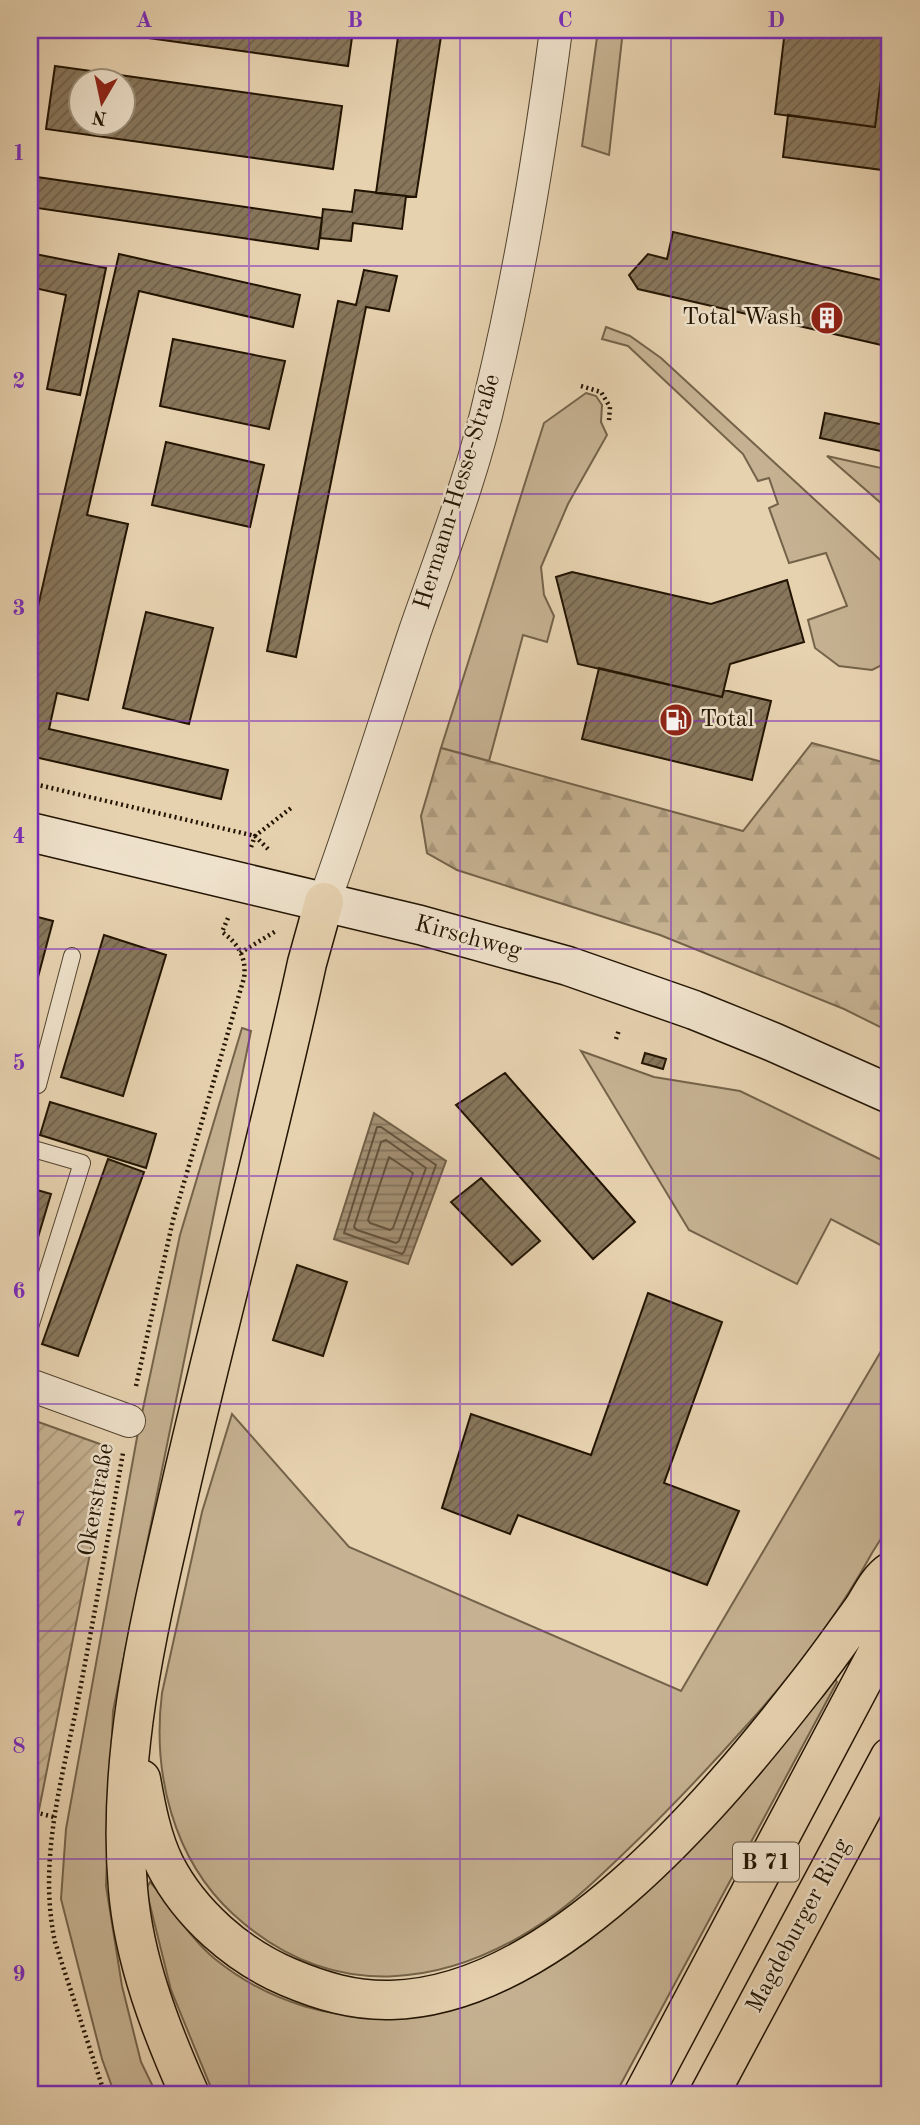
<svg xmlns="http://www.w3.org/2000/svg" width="920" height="2125" font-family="'Old Standard TT',serif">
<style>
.grass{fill:#c6b292;stroke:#74634a;stroke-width:2}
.forest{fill:url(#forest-firs);stroke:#74634a;stroke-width:2}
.garden{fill:url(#garden-furrows);stroke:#74634a;stroke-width:2}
.water{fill:url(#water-rules);stroke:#705f47;stroke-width:2}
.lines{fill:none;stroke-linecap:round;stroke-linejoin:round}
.shore{stroke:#63523c;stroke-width:2}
.building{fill:url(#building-hatch);stroke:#221402;stroke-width:2;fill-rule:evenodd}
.service-casing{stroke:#53442e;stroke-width:18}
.minor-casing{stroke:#53442e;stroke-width:34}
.secondary-casing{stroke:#221402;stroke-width:41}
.trunk-casing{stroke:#221402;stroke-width:41}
.path{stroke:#221402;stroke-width:4.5;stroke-dasharray:2 3.5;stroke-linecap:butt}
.service{stroke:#efe2cc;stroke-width:16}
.minor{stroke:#efe2cc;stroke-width:32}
.secondary{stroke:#efe2cc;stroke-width:38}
.trunk{stroke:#e7d2b0;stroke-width:38}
.grid{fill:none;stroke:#7b2cbf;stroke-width:2;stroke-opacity:0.55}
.labels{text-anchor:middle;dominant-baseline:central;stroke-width:5;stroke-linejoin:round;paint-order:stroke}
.shield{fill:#efe2cc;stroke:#60523f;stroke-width:2}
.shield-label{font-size:23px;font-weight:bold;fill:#221402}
.poi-label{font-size:24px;fill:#221402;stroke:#efe2cc;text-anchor:end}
.street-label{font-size:24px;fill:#221402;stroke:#efe2cc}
.neatline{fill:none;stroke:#7b2cbf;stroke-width:2.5}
.grid-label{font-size:23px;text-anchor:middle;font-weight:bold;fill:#7b2cbf}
</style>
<defs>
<pattern id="forest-firs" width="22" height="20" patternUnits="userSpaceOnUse" patternTransform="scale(1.75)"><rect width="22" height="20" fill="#c6b292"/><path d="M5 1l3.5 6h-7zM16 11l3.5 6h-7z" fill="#aa987c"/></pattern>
<pattern id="garden-furrows" width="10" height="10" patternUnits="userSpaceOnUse" patternTransform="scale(1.75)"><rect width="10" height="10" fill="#c6b292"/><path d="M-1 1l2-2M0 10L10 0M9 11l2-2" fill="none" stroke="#aa987c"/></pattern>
<pattern id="water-rules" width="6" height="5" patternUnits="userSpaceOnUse" patternTransform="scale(1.75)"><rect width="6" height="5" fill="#a49175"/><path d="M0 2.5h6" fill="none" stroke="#85755e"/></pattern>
<pattern id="building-hatch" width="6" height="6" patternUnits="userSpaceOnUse" patternTransform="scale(1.75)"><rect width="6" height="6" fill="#88775c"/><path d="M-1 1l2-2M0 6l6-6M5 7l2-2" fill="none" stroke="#6f604a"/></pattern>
</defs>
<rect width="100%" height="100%" fill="#e7d2b0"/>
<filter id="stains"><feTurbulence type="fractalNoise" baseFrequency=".00286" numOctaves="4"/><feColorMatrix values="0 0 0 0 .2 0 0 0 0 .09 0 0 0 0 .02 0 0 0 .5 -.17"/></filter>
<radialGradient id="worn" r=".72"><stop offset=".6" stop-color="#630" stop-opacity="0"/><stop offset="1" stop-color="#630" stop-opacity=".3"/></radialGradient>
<path class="grass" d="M598,30H623L609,155L582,146Z
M606,327L630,336L661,358L890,569V661L872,670L839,666L815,648L808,620L847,606L826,553L789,563L769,508L778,504L769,478L758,481L743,454L628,346L602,339Z
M586,393L596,396L602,405L601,422L607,435L568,504L541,567L544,595L554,616L547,642L523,635L489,761L441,748L544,423Z
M827,456L890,470V511Z
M242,1028L251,1031L113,1711L106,1886L122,1986L141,2062L157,2095H115L102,2059L61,1899L66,1829L138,1432L180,1235Z
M581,1051L654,1077L740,1091L890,1164V1250L831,1219L797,1284L689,1230Z
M890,1336C890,1379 890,1423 890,1466C890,1482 894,1503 890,1518C888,1530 878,1543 872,1553C837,1617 794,1673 746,1726C705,1772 663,1816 619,1858C598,1878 578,1898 555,1914C452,1988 333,2006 233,1914C173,1859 152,1773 162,1693L202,1512L232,1414L349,1547L681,1691Z
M835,1679L837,1682L615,2095H214L171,1990L146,1889L150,1882C173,1907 188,1937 215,1959C328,2050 475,2025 585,1943C607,1926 628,1906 649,1887Z"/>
<path class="forest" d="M812,743L890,764V1032L844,1009L660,935L457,870L427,853L421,816L441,748L743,831Z"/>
<path class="garden" d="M30,1419L111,1448L30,1855Z"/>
<path class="water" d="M374,1113L446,1161L408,1264L334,1239Z"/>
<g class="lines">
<path class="shore" d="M377,1127H381L436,1165L404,1252L402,1254L344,1233Z
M386,1140L426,1168L399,1241L396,1243L357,1230L354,1227L381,1142Z
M389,1157L413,1173L393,1228L390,1230L370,1223L368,1220Z"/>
</g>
<path class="building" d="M91,30H353L348,66Z
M399,30H442L416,197L376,193Z
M785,30H887L875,127L775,114Z
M887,30H890V171L783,157L788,115L875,127Z
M55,66L342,106L333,169L46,129ZM80,80H122V122H80Z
M30,176L322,218L318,249L30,207Z
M355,190L406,196L402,229L353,223L351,241L320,238L323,209L352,212Z
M673,232L890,282V347L638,289L629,275L648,254L667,259Z
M30,253L106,268L80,395L47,389L66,295L30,287Z
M119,254L300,295L293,327L139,291L87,515L128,524L88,700L57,693L49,729L228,770L221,799L30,756V641Z
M364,270L397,276L389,311L366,307L296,657L267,651L338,301L356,305Z
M173,339L285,361L269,429L160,406Z
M825,413L890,426V453L820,438Z
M166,442L264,465L250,527L152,505Z
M572,572L711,604L787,580L804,642L730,664L722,697L578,664L556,577Z
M146,612L213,628L189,724L123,708Z
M599,668L722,697L724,690L771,701L752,780L582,739Z
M30,915L53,921L30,1007Z
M104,935L166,955L123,1096L61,1077Z
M645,1053L666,1059L663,1069L642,1063Z
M505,1073L635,1222L593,1259L456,1105Z
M50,1102L156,1134L146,1168L40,1135Z
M108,1159L144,1172L78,1356L42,1344Z
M481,1178L540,1241L512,1265L451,1202Z
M30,1188L51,1194L30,1264Z
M297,1265L347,1282L323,1356L273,1340Z
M648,1293L722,1322L664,1483L739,1511L707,1585L518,1515L510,1534L442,1508L471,1414L591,1455Z"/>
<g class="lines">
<defs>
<path id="service" d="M30,1082L38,1085L72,956
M30,1148L82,1163L30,1327"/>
<path id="minor" d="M324,902C357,812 385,721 415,631C442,553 473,475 491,394C520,274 540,152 556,30
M30,1385L129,1421"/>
<path id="secondary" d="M30,832L420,925L568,966L694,1010L773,1042L890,1094"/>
<path id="trunk" d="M141,1779C146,1807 152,1839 165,1865C190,1914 238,1956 288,1977C321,1991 354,2001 391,2000C553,1996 713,1805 805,1687C825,1662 843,1636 862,1610C870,1598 878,1580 890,1572
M190,2095C161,2030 134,1961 128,1889C116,1753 151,1616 181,1485C221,1311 269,1138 307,963L324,902
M643,2095L890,1629
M709,2095L890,1757"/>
</defs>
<use href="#service" class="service-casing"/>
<use href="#minor" class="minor-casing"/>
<use href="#secondary" class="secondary-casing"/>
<use href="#trunk" class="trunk-casing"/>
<path class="path" d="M581,386L601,392L610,407L609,420
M30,783L255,836L268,849
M251,847L255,836L291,808
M240,953L276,931
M616,1039L619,1030
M136,1386L173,1220L244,978C247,958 238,943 222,932L228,918
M30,1811L54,1817
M105,2095L55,1942C37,1857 64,1773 80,1690C95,1611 109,1532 123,1453"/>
<use href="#service" class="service"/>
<use href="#minor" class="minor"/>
<use href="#secondary" class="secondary"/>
<use href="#trunk" class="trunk"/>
</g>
<path class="grid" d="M249,30V2095M460,30V2095M671,30V2095M30,266H890M30,494H890M30,721H890M30,949H890M30,1176H890M30,1404H890M30,1631H890M30,1859H890"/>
<defs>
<symbol id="building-disc" viewBox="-11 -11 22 22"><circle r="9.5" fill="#8f2418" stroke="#efe2cc"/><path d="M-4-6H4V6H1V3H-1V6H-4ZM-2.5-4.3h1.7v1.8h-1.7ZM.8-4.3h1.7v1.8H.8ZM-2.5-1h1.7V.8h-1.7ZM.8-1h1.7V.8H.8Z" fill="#fff"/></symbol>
<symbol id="fuel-disc" viewBox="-11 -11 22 22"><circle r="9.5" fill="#8f2418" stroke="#efe2cc"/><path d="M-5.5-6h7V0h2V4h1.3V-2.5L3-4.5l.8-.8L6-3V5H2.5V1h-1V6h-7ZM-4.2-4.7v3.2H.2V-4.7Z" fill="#fff"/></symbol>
</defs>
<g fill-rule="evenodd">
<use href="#building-disc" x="808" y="299" width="38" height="38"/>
<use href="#fuel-disc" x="657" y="701" width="38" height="38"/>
</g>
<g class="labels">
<rect class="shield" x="733" y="1842.5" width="66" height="39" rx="5"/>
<g class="shield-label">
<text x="766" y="1862">B 71</text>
</g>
<g class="poi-label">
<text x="802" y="318">Total Wash</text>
<text x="700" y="720" text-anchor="start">Total</text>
</g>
<g class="street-label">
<text transform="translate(458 492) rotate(-73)">Hermann-Hesse-Straße</text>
<text transform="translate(468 938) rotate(15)">Kirschweg</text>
<text transform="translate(97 1500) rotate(-80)">Okerstraße</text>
<text transform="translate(799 1926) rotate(-62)">Magdeburger Ring</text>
</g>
</g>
<rect width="920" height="2125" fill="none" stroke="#e7d2b0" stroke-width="77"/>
<g transform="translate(102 102) rotate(189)"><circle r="33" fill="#efe2cc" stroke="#9d907b" stroke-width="2"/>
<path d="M0-5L12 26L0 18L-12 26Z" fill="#8f2418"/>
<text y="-10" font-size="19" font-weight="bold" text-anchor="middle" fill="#221402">N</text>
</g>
<rect x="38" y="38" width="843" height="2048" class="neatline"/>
<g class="grid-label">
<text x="144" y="27">A</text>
<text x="355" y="27">B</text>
<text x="565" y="27">C</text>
<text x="776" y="27">D</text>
<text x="19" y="160">1</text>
<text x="19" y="388">2</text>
<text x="19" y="615">3</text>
<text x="19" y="843">4</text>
<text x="19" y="1070">5</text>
<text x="19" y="1298">6</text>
<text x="19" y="1526">7</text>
<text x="19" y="1753">8</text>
<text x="19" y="1981">9</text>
</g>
<rect width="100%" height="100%" filter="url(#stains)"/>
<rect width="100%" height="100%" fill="url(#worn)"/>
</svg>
